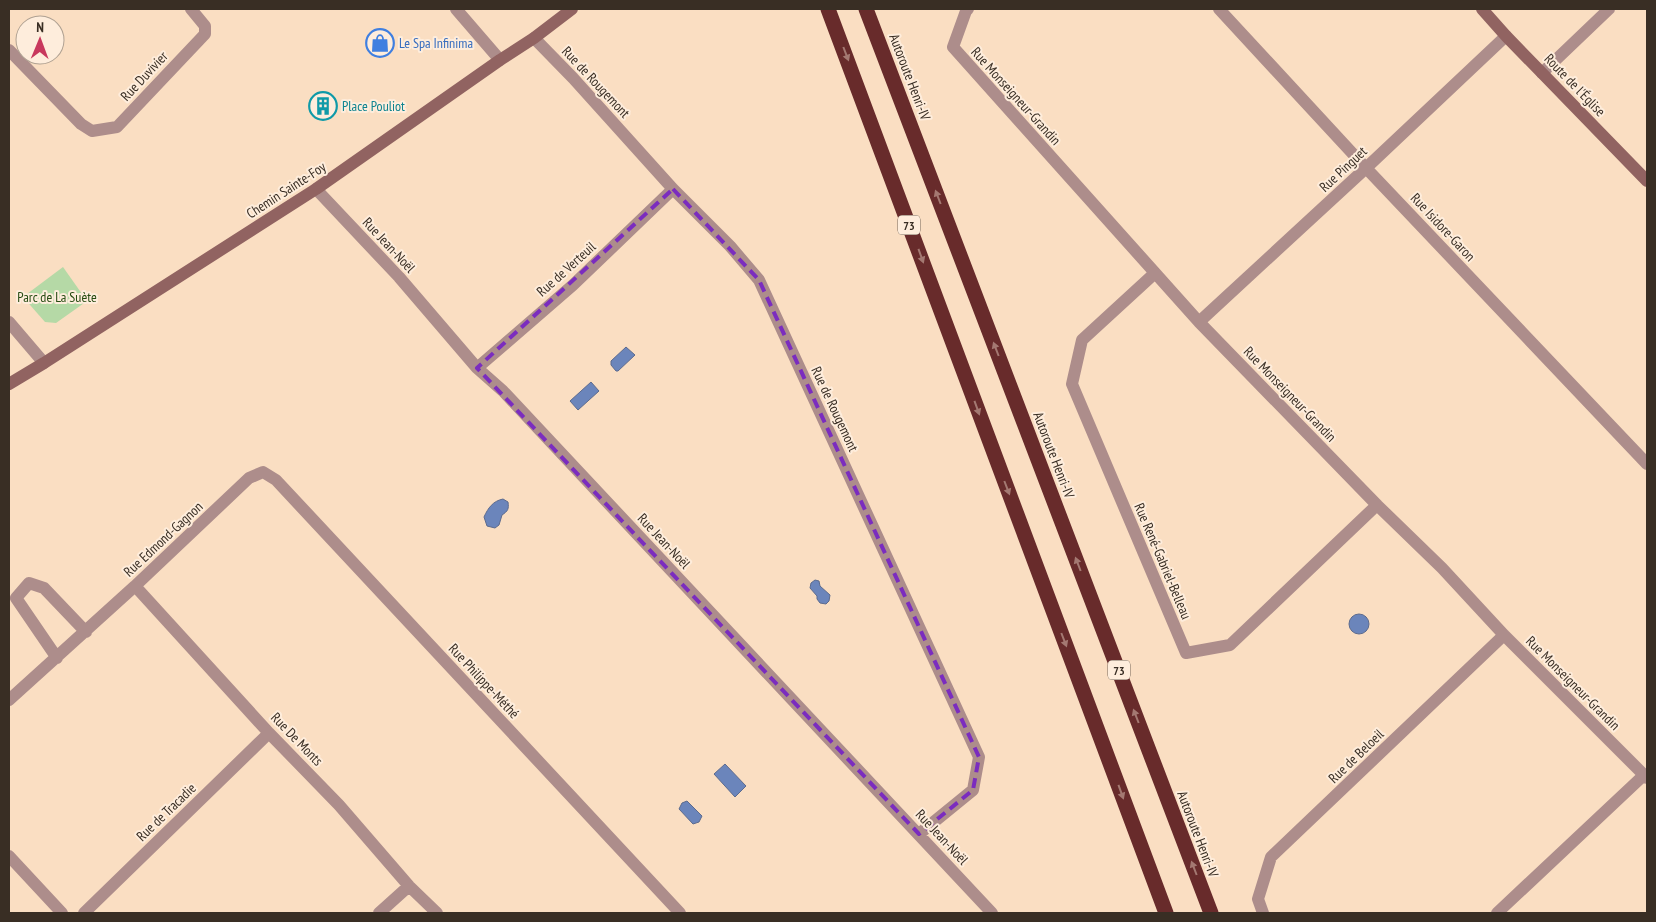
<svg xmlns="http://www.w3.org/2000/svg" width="1656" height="922" font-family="'PT Sans Narrow',sans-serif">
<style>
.green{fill:#b5d9a6}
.water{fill:#6b85bb;stroke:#5c6b8e}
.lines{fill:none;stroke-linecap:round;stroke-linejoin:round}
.minor{stroke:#ad8d8b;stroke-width:12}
.tertiary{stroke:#ad8d8b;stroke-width:12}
.secondary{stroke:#916361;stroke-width:12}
.motorway{stroke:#682b2b;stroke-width:15}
.oneway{fill:#a47972}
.marked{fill:none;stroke:#7b2cbf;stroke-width:4;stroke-dasharray:10 6;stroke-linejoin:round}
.labels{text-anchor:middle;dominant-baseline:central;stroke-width:4;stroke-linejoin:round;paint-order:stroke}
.shield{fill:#feeddc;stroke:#74675b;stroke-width:1}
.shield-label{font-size:12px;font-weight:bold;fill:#392e24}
.shop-label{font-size:14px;fill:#366cbe;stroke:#feeddc;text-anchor:start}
.street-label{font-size:14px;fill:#392e24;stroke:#feeddc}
.culture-label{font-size:14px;fill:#0d838f;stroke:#feeddc;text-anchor:start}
.park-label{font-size:14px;fill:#264b12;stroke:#feeddc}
</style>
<rect width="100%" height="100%" fill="#fadec2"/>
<path class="green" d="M63,267L87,301L56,323L45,322L23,297Z"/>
<path class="water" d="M626,347L635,355L618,371H616L611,365V361Z
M591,382L599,391L578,410L570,401Z
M503,499L508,502C509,509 508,511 502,515L499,525L495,528L487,526L484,517C488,508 493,501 503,499Z
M815,580L819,581L820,586L830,595L829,601L826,604L820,603L817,599V596L810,588L811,583Z
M1349 624a10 10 0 1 1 20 0a10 10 0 1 1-20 0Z
M725,764L746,786L735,797L714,774Z
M687,801L702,816L699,822L693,824L679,809L682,803Z"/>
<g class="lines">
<path class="minor" d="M456,9L500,60
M968,9L966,11L953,47L1199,322L1377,505L1442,568L1504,635L1647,778
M1219,9L1366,168L1647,464
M534,38L573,78L673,189L730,246L759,280L979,757L973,790L919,834
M9,50L81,124L92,131L117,127L205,34V26L191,9
M1542,73L1609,9
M316,189L399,277L477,368L503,391L992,913
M1155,273L1082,340L1072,384L1186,653L1230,645L1377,505
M1199,322L1366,168L1506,36
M477,368L573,285L673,189
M135,586L269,733L339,805L409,886L437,913
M57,658L16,598L29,583L44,588L86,632
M9,700L135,586L249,478L263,472L276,480L680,913
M9,856L62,913
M84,913L269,733
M379,913L409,886
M1263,913L1258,899L1271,857L1504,635
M1497,913L1644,775"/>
<path class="tertiary" d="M9,322L44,363"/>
<path class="secondary" d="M1482,9L1506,36L1647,181
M9,384L44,363L316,189L500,60L534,38L572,9"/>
<path class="motorway" d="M828,9L1166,913
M866,9L1211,913"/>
</g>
<defs><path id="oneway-solid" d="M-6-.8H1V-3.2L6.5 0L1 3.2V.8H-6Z" transform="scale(1.25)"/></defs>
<g class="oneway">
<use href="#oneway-solid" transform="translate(846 54) rotate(69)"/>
<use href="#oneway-solid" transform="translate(938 197) rotate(-111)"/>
<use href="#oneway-solid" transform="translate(921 256) rotate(70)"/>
<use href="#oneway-solid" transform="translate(996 349) rotate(-111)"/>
<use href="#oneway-solid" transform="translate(977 408) rotate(70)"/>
<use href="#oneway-solid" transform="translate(1007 488) rotate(69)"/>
<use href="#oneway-solid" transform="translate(1078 564) rotate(-111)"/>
<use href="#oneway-solid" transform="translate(1064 640) rotate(69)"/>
<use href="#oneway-solid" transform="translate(1136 716) rotate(-111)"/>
<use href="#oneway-solid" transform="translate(1121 792) rotate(70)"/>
<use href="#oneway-solid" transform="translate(1194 868) rotate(-111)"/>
</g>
<path class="marked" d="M673,189L759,280L979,757L973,790L919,834L477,368Z"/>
<defs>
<symbol id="shop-ring" viewBox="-11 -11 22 22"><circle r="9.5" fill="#feeddc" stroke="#3f7fe0" stroke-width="1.5"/><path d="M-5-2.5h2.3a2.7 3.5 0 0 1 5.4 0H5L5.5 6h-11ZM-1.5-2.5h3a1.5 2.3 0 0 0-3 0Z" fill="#3f7fe0"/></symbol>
<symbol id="building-ring" viewBox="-11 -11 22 22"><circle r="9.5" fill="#feeddc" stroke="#0f9aa8" stroke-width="1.5"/><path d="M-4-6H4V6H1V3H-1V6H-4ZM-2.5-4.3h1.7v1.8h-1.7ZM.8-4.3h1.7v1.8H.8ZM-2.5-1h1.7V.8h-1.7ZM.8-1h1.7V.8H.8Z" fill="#0f9aa8"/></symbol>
</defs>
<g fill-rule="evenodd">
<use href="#shop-ring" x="364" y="27" width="32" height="32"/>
<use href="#building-ring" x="307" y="90" width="32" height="32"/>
</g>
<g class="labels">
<g class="shield">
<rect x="898" y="215.5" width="22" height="19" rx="4"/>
<rect x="1108" y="660.5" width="22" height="19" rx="4"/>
</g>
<g class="shield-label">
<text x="909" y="225">73</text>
<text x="1119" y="670">73</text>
</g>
<g class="shop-label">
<text x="399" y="43">Le Spa Infinima</text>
</g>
<g class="street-label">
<text transform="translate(144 76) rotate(-47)">Rue Duvivier</text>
<text transform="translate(910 77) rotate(69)">Autoroute Henri-IV</text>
<text transform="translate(596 82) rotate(47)">Rue de Rougemont</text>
<text transform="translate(1575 85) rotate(46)">Route de l'Église</text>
<text transform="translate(1016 96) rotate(48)">Rue Monseigneur-Grandin</text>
<text transform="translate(1343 169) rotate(-43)">Rue Pinguet</text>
<text transform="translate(286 190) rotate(-33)">Chemin Sainte-Foy</text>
<text transform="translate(1443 227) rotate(47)">Rue Isidore-Garon</text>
<text transform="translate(389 245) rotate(47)">Rue Jean-Noël</text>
<text transform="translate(566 269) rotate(-42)">Rue de Verteuil</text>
<text transform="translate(1290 394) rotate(46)">Rue Monseigneur-Grandin</text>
<text transform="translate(835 409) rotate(65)">Rue de Rougemont</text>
<text transform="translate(1054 455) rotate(69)">Autoroute Henri-IV</text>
<text transform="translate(163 539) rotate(-43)">Rue Edmond-Gagnon</text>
<text transform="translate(664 541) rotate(47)">Rue Jean-Noël</text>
<text transform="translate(1163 561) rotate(67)">Rue René-Gabriel-Belleau</text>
<text transform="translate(484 681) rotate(47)">Rue Philippe-Méthé</text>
<text transform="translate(1573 683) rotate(45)">Rue Monseigneur-Grandin</text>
<text transform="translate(297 739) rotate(46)">Rue De Monts</text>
<text transform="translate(1356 756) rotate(-44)">Rue de Beloeil</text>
<text transform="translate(166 812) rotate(-44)">Rue de Tracadie</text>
<text transform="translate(1198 834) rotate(69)">Autoroute Henri-IV</text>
<text transform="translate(942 837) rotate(47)">Rue Jean-Noël</text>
</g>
<g class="culture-label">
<text x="342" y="106">Place Pouliot</text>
</g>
<g class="park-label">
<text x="57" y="297">Parc de La Suète</text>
</g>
</g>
<rect width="1656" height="922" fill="none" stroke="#392e24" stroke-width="20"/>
<g transform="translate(40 40) rotate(1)"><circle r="24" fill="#feeddc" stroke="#afa192"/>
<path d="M0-4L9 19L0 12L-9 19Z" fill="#c8385d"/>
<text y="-8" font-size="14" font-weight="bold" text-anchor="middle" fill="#392e24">N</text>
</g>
</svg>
